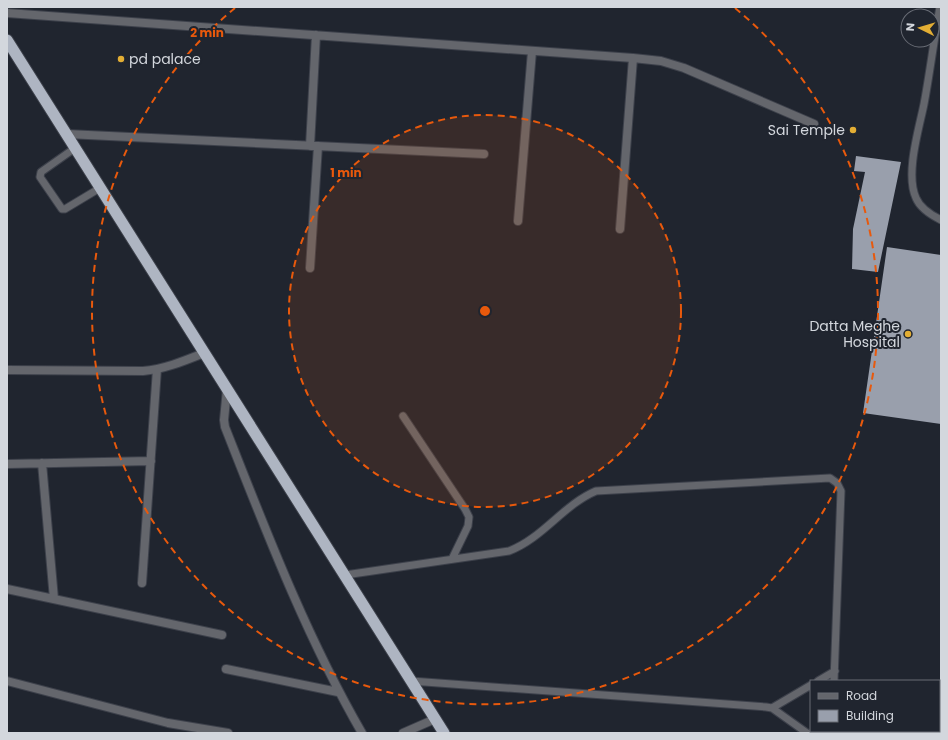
<svg xmlns="http://www.w3.org/2000/svg" width="948" height="740" font-family="Poppins,sans-serif">
<style>
.building{fill:#999fac}
.lines{fill:none;stroke-linecap:round;stroke-linejoin:round}
.service-casing{stroke:#3d414b;stroke-width:9}
.minor-casing{stroke:#3d414b;stroke-width:10}
.trunk-casing{stroke:#3d414b;stroke-width:13}
.service{stroke:#64666c;stroke-width:7}
.minor{stroke:#64666c;stroke-width:8}
.trunk{stroke:#aeb5c2;stroke-width:11}
.ring{fill:none;stroke:#e8590c;stroke-width:2;stroke-dasharray:7 5}
.poi-dot{fill:#e3ae34;stroke:#20252f;stroke-width:1.5}
.labels{text-anchor:middle;dominant-baseline:central;stroke-width:4;stroke-linejoin:round;paint-order:stroke}
.poi-label{font-size:14px;fill:#d3d7dd;stroke:#20252f;text-anchor:end}
.centre{fill:#e8590c;stroke:#20252f;stroke-width:2}
.ring-label{font-size:12px;text-anchor:middle;font-weight:bold;fill:#e8590c;stroke:#20252f;stroke-width:4;stroke-linejoin:round;paint-order:stroke}
</style>
<rect width="100%" height="100%" fill="#20252f"/>
<path class="building" d="M856,156L901,162L878,272L852,269L853,229L865,172L854,171Z
M887,247L941,255V424L863,413Z"/>
<g class="lines">
<defs>
<path id="service" d="M940,7C934,39 930,72 924,104C919,129 905,174 916,198C920,208 931,215 941,220
M75,148L41,172L40,177L62,209H65L100,188
M403,416L465,509L469,517L468,526L452,559
M345,575L509,551C543,538 563,505 596,491L830,478L837,483L841,491L834,681
M411,681L766,707L772,708L807,733
M818,681L835,671
M772,708L811,685
M833,733V731"/>
<path id="minor" d="M7,13L633,58L661,61L684,68L814,124
M67,134L484,154
M310,146L316,35
M518,221L532,51
M620,229L633,58
M310,268L318,146
M7,370L143,371C165,369 184,361 204,353
M227,389L224,420L225,427C266,531 306,636 362,733
M42,463L54,599
M7,464L151,461
M142,583L157,369
M7,589L222,635
M226,669L338,692
M7,681L168,723L228,733
M403,733L435,719"/>
<path id="trunk" d="M7,40L444,733"/>
</defs>
<use href="#service" class="service-casing"/>
<use href="#minor" class="minor-casing"/>
<use href="#trunk" class="trunk-casing"/>
<use href="#service" class="service"/>
<use href="#minor" class="minor"/>
<use href="#trunk" class="trunk"/>
</g>
<circle cx="485" cy="311" r="196" fill="#e8590c" fill-opacity=".12"/>
<g class="ring">
<circle cx="485" cy="311" r="196"/>
<path d="M735 8A393 393 0 1 1 235 8"/>
</g>
<g class="poi-dot">
<circle cx="121" cy="59" r="4"/>
<circle cx="853" cy="130" r="4"/>
<circle cx="908" cy="334" r="4"/>
</g>
<g class="labels">
<g class="poi-label">
<text x="129" y="59" text-anchor="start">pd palace</text>
<text x="845" y="130">Sai Temple</text>
<text x="900" y="326">Datta Meghe<tspan x="900" dy="16">Hospital</tspan></text>
</g>
</g>
<circle cx="485" cy="311" r="6" class="centre"/>
<g class="ring-label">
<text x="207" y="37">2 min</text>
<text x="346" y="177">1 min</text>
</g>
<rect width="948" height="740" fill="none" stroke="#d3d7dd" stroke-width="16"/>
<rect x="810" y="680" width="130" height="52" fill="#20252f" stroke="#686c75"/>
<rect x="818" y="693" width="20" height="6" fill="#64666c" stroke="#686c75"/>
<text x="846" y="700" font-size="12" fill="#d3d7dd">Road</text>
<rect x="818" y="710" width="20" height="12" fill="#999fac" stroke="#686c75"/>
<text x="846" y="720" font-size="12" fill="#d3d7dd">Building</text>
<g transform="translate(920 28) rotate(275)"><circle r="19" fill="#20252f" stroke="#686c75"/>
<path d="M0-3L7 15L0 10L-7 15Z" fill="#e3ae34"/>
<text y="-6" font-size="11" font-weight="bold" text-anchor="middle" fill="#d3d7dd">N</text>
</g>
</svg>
